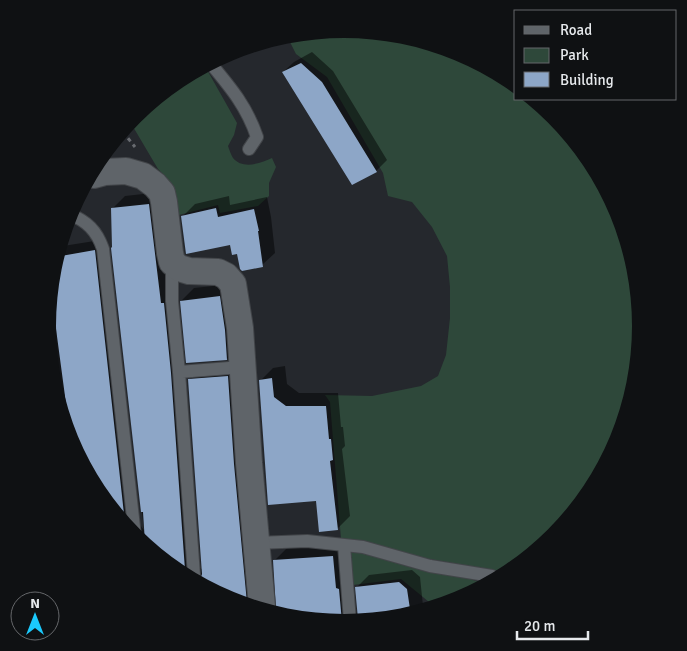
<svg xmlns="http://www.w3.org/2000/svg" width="687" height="651" font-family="Signika,sans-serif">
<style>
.green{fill:#2e483a}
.shadow{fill:#0007}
.building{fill:#8da6c7}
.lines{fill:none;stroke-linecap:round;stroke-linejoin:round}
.lane-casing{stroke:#424549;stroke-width:14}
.street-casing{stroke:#424549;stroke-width:28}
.path{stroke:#686b70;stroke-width:3;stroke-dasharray:4 4;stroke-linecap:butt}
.lane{stroke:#5f6469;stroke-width:12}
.street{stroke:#5f6469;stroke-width:26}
</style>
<rect width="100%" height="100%" fill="#25282d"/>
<path class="green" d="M344,29L457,51L516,91V99H528L554,116L618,212L640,326L618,439L553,536L499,571L412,556L341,539L330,402L325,395L372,396L421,386L438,376L446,355L450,318V287L447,256L432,227L412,202L388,196L383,173L327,77L296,54L289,40Z
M206,68L237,123L234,135L228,146C229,149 231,155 233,158C243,170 261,163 272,158L276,167L269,183V196L258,206L220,213L218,205L171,217V189L165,176L158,169L132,125L128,124L134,115Z
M358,552L413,568L470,579L482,583L457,600L429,605V602L401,579L353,585L349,558L351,553Z"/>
<path class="shadow" d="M312,52L333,71L387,160L376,171L283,72L294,62Z
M161,192L199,567L203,570L189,380L201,367L240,364L268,607L230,600L133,535L69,439L47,325L63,246L107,239L139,524L144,530L112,248L113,208L125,196Z
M229,196L230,205L267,197L271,217L275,253L262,265L238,252L231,243L182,217L195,204Z
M232,284L239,346L227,359L181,301L194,288Z
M285,366L287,384L299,393H338L341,427H343L345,446L342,449L350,516L337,529L317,500L260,381L273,368Z
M345,544L354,609L358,615L357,587L369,575L412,570L420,577L423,606L343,622L275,609H278L274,561L287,548Z"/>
<path class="building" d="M301,63L322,82L377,172L352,185L282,72Z
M149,204L161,303H164L171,373L185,570L145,543L143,512H141L111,248L112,247L111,208Z
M216,208L218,217L254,209L259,231H258L263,267L242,271L240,269L237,254L232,255L230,245L186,254L181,216Z
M95,250L124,514L120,515L71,441L52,299L61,256Z
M220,296L225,330L227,360L186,363L180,301Z
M228,376L234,464L247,603L230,600L200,580L202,574L188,379Z
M272,378L274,397L286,406H326L329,439H331L333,460L330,461L338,530L319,532L316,501L268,505L259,380Z
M333,556L336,588L339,589L342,622L276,609L273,560Z
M399,582L407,589L410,609L358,619L355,587Z"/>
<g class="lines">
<defs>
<path id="lane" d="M211,64C231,88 247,107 257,137L249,149
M69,214C87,221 97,231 103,249L135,536
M172,262V301L179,372L194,575
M179,372L242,367
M256,543L307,541L363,547L430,566L492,576
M344,545L350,621"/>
<path id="street" d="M94,175L105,172L126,171L143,176L155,185L162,193L164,202L170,253L172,262L179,268L189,271L218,272L226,276L233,284L240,328L249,463L262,606"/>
</defs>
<use href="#lane" class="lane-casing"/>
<use href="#street" class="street-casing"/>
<path class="path" d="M123,132L135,147"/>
<use href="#lane" class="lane"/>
<use href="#street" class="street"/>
</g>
<path d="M0 0H687V651H0ZM56 326a288 288 0 1 1 576 0a288 288 0 1 1-576 0Z" fill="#0f1113" fill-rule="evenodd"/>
<rect x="514" y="10" width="162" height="90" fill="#0f1113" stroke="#65676a"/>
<rect x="524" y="26" width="25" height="8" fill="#5f6469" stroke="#65676a"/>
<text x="560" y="35" font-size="15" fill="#e6e9ec">Road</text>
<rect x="524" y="48" width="25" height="15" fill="#2e483a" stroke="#65676a"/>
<text x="560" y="60" font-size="15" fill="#e6e9ec">Park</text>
<rect x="524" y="72" width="25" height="15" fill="#8da6c7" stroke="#65676a"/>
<text x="560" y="85" font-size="15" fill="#e6e9ec">Building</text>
<g transform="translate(35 616)"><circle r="24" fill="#0f1113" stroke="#65676a"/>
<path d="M0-4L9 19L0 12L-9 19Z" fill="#1bc9fc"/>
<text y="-8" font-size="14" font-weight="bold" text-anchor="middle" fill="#e6e9ec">N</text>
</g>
<path d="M517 631v8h71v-8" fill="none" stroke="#e6e9ec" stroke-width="2.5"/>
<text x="524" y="631" font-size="15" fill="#e6e9ec" stroke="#0f1113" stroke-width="4" paint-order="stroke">20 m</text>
</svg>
